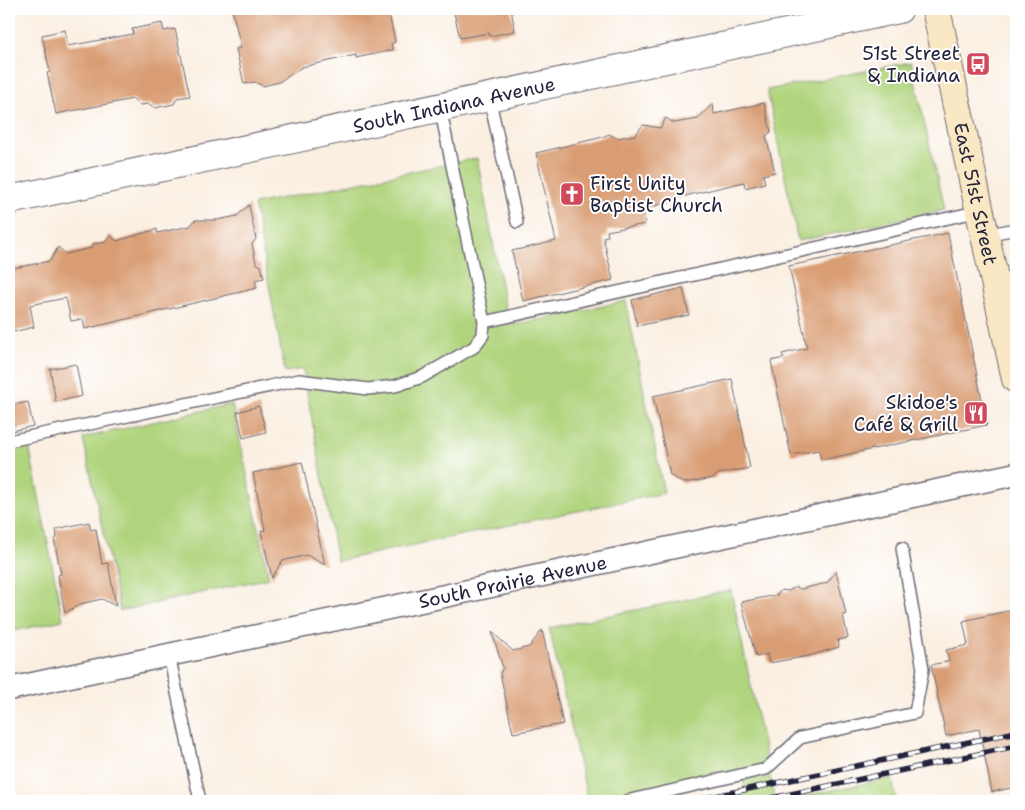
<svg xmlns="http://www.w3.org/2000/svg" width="1025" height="810" font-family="'Shantell Sans',sans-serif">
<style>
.green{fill:#b0d47d;stroke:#697b5c}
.building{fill:#d99d73}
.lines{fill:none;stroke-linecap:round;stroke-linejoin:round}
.service-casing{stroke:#6e6a75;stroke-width:14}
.minor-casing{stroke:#6e6a75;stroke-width:25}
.tertiary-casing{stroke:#6e6a75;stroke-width:30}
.secondary-casing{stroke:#6e6a75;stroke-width:30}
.service{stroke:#fff;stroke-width:11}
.minor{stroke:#fff;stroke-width:22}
.tertiary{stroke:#fff;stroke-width:28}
.secondary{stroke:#fae7c3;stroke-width:28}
.rail-casing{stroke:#22223b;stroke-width:5.5}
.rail{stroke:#fff;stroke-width:4;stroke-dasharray:11;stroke-linecap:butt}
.labels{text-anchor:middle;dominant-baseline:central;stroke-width:4;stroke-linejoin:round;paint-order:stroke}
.poi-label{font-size:19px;fill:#22223b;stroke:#fff;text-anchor:end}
.street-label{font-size:19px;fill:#22223b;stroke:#fff}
</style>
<rect width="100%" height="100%" fill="#fff"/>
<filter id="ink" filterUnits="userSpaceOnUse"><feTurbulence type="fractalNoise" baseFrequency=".02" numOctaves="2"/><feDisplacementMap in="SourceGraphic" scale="10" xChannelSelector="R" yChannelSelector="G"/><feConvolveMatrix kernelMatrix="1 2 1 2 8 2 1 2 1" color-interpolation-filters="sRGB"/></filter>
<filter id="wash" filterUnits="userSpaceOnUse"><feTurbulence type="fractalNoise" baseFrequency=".0096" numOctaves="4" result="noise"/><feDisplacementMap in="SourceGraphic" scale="20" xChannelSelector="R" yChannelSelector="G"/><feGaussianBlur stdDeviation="1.12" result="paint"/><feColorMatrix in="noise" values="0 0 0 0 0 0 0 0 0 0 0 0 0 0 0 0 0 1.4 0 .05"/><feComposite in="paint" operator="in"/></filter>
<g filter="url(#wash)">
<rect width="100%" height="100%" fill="#faefe1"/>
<path class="green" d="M911,62L944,210L798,241L767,90Z
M477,158L509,326L626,301L664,493L337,561L303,369L285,372L254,204Z
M232,404L269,578L120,611L83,438Z
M29,446L63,620L9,632V451Z
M731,590L775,801H747L742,775L629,801H588L549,628Z
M892,778L896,801H780Z"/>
<g id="blocks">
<path class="building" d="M232,9H388L395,42L391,44L393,50L356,58V55L302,67L279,82L263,86L255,82L244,84L236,49L241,48Z
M453,9H511L515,31L490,36L489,33L460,38Z
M162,23L164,31L175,29L190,96L177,98L174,104L155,108L149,104L140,105L133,99L56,114L47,73L50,72L42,35L65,30L68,46L133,34L132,29Z
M713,103L714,114L764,103L771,132L766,136L775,172L763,175L765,183L745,188L744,182L672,199L673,201L643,209L645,224L607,231L608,236L603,237L613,280L523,301L512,251L556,241L536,153L603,137L609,134L617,138L635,135L643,125L660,128L666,118L674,123L698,119Z
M249,205L256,239L252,244L256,263L261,266L264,278L255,280L257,288L85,329L83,319L71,321L66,298L30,305L34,327L9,333V269L50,261L58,247L66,254L91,248L93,244L106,242L110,235L117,241L157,229V233L190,226L195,220H217L237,216Z
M948,233L987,425L821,460L819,450L791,455L771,361L784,358L782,354L807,348L789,266Z
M683,288L689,315L637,326L632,300Z
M76,364L82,396L56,402L50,369Z
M732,379L750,468L718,474L714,478L683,483L670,475L653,396Z
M28,402L33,426L12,431L9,406Z
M259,406L266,432L243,438L237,412Z
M302,462L325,565L307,555L282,561L272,578L261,531L265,530L253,473Z
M89,522L91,530L96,529L102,564L108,563L116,606L102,599L80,604L65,613L58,575L61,574L54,539L57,538L56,529Z
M836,571L846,614L843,615L848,638L838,640L839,647L809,656L769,663L767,654L756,657L741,602L777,595L781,590L788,591L796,587L801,589L827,583Z
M1016,609V787L992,792L979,729L946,736L931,665L949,661L946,650L968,645L963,621Z
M542,630L563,724L513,733L500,673L503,668L492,632L513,651L529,647Z"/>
</g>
</g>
<g filter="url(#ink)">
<use href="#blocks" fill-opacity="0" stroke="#6e6a75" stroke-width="1"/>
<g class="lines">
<defs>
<path id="service" d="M489,97L517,222
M985,235L1016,229
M484,322L980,211
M9,441L299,380L368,389L395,386L422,377L474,347L483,335L484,322L440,107
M169,655L200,801
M626,801L766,769L800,738L915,713L923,669L902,548"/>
<g id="minor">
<path id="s1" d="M9,689L1016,474"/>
</g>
<g id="tertiary">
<path id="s2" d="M9,200L899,9"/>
</g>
<g id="secondary">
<path id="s3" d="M936,9L1016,379"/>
</g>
</defs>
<use href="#service" class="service-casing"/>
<use href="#minor" class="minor-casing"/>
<use href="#tertiary" class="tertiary-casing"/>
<use href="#secondary" class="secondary-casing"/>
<use href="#service" class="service"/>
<use href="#minor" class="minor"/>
<use href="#tertiary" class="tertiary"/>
<use href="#secondary" class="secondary"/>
<defs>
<path id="rail" d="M692,801L1016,732
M758,801L1016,746"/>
</defs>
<use href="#rail" class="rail-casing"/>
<use href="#rail" class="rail"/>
</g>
</g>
<defs>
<symbol id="bus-square" viewBox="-11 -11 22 22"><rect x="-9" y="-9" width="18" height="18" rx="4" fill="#d1495b" stroke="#fff"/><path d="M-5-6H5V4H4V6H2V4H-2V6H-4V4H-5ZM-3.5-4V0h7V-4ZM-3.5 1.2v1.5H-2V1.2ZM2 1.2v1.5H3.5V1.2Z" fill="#fff"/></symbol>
<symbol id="church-square" viewBox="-11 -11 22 22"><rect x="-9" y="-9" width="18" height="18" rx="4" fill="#d1495b" stroke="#fff"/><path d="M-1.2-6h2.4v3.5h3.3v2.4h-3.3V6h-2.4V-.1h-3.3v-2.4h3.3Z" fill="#fff"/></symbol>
<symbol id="restaurant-square" viewBox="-11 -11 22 22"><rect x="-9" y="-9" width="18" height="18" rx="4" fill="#d1495b" stroke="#fff"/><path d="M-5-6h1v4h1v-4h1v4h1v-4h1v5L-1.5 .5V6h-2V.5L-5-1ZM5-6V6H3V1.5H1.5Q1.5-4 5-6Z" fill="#fff"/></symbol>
</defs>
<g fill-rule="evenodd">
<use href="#bus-square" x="964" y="50" width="28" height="28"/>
<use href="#church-square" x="558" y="180" width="28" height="28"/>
<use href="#restaurant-square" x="962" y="399" width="28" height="28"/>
</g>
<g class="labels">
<g class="poi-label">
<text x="960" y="53">51st Street<tspan x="960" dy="22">&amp; Indiana</tspan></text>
<text x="590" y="183" text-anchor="start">First Unity<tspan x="590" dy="22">Baptist Church</tspan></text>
<text x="958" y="402">Skidoe's<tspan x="958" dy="22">Café &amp; Grill</tspan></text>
</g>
<g class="street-label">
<text stroke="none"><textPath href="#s2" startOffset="455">South Indiana Avenue</textPath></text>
<text stroke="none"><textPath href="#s3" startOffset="189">East 51st Street</textPath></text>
<text stroke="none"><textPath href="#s1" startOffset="515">South Prairie Avenue</textPath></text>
</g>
</g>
<rect width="1025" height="810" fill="none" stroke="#fff" stroke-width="30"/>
</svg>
